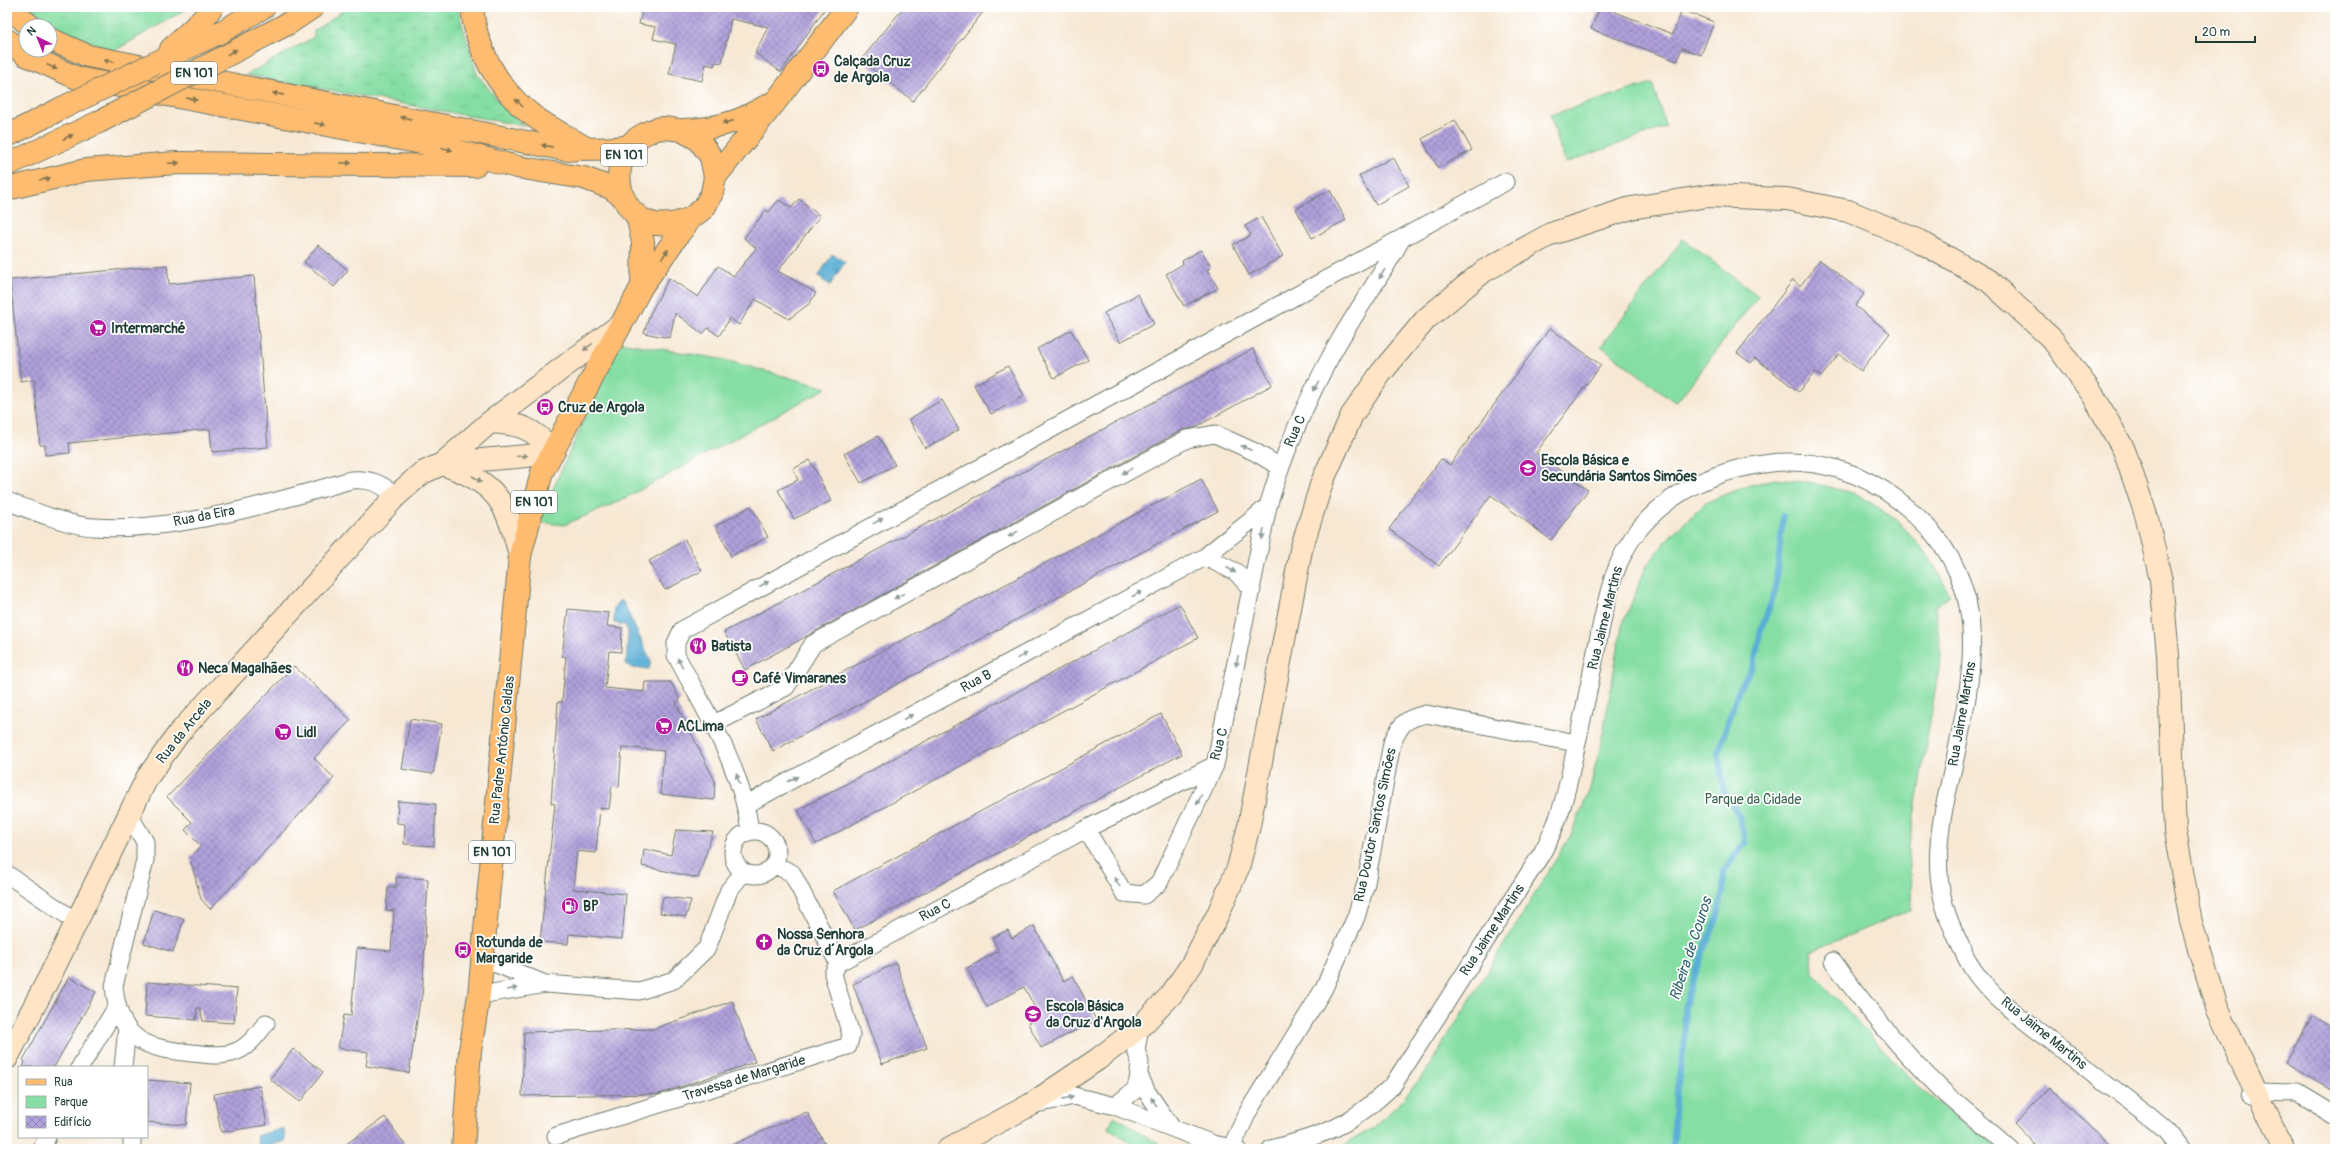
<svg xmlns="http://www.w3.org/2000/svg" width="2342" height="1156" font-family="Pangolin,sans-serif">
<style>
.grass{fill:url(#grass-tufts);stroke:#528e6c}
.green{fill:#85dea3;stroke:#528e6c}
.water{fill:url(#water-ripples);stroke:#3c7684}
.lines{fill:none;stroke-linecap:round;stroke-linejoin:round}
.stream{stroke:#59aed5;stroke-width:6}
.building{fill:url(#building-cross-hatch)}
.street-casing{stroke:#6b796c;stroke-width:19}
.secondary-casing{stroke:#6b796c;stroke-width:24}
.primary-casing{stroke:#6b796c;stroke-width:24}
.highway-casing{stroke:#6b796c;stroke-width:24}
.street{stroke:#fff;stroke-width:17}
.secondary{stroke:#ffe4c6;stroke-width:22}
.primary{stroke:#febc70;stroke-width:22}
.highway{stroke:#febc70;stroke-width:22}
.highway-bridge-casing{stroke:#6b796c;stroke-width:24;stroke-linecap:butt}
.highway-bridge{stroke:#febc70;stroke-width:22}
.oneway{fill:#83764f}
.oneway2{fill:#8f9e9a}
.oneway3{fill:#8f907d}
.labels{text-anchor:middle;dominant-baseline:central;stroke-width:3.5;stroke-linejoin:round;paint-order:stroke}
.shield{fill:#fff;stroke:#627771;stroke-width:1}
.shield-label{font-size:13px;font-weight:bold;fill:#1f3d34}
.poi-label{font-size:14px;font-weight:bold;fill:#1f3d34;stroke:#fff;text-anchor:start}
.street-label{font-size:14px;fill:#1f3d34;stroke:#fff}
.park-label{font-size:14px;fill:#386550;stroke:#fff}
.water-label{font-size:15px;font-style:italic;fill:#33656c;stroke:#fff}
</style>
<defs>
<pattern id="grass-tufts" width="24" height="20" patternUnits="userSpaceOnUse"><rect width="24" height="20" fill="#85dea3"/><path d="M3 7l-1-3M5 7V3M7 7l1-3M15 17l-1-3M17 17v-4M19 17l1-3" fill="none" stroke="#72bf8d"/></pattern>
<pattern id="water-ripples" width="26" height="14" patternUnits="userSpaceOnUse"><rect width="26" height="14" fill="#59aed5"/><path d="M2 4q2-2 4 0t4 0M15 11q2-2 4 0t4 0" fill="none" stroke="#498fae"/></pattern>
<pattern id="building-cross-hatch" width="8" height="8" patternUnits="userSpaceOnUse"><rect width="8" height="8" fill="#b0a0db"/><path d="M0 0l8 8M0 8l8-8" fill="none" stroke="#8f84b2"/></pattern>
</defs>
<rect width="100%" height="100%" fill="#fff"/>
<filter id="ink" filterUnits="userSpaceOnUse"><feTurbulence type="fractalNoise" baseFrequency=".025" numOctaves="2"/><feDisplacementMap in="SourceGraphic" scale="8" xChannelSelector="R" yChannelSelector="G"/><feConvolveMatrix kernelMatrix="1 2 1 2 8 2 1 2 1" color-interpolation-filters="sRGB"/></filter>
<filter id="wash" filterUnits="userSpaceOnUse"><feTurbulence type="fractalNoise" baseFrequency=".012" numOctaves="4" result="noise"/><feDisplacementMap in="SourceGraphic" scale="16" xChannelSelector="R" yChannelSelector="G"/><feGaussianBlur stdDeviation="0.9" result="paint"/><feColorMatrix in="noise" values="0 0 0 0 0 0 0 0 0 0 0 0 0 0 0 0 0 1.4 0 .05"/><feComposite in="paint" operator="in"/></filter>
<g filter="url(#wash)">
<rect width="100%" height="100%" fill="#f7e8d4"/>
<path class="grass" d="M29,7H190L114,51L50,25Z
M348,7H457L477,74L499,102L524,126L246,75L314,37V31Z"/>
<path class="green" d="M1652,83L1666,127L1565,163L1550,115Z
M1683,239L1758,296L1676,403L1601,346Z
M619,342L721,359L827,388L618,502L564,525L538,522Z
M1775,479L1814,483L1857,494L1896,519L1929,556L1950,595L1935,606L1941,656L1909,846L1912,909L1812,951L1813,973L1921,1090L2001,1149H1337L1373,1128L1400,1103L1427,1070L1572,833L1590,789L1602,738L1622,626L1646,567L1670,536L1707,502L1743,487Z
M1114,1116L1164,1147L1169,1149H1139L1109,1128Z"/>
<path class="water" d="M832,254L845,262L830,285L818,277Z
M620,600L623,602L651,661L649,669L632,668L626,664L628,631L625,625L614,623V607Z
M284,1128L285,1141L259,1149L256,1136Z"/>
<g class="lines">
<path class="stream" d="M1672,1149L1677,1088L1684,1047L1685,1005L1703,951L1717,919L1723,891V871L1745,843L1739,816L1724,792L1718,753L1739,689L1754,664L1761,629L1775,592L1783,516"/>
</g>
<g id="blocks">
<path class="building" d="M643,7H826L781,72L755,53L768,27L731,19L722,63L716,62L714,66L706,64L702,81L669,74L676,44L653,39L656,27L639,24Z
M904,7H987L913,101L861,60Z
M1600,7H1617L1615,12L1673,34L1682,10L1714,22L1701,55L1682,48L1677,61L1591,29Z
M1455,120L1472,150L1438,168L1422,139Z
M1393,157L1409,186L1376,205L1359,176Z
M1330,190L1346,220L1312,238L1296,209Z
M799,199L820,216L778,271L816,293L810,303L789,319L755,299L739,325L730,318L719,336L708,328L703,334L675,313L670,338L644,333L650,314L669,278L698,297L718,266L734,276L756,248L744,238L766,210L769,212L779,200L791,208Z
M1261,217L1283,256L1249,275L1233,245L1251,235L1245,226Z
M318,245L348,270L334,287L304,262Z
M1201,250L1211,267L1207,270L1218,288L1184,306L1166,274L1183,264L1182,261Z
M1820,260L1864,294L1855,306L1890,333L1861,371L1839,354L1821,377L1815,372L1799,392L1755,358L1751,363L1737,353L1793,280L1800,286Z
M167,265L169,284L254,276L268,447L212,452L210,429L69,443L70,453L45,455V445H40L34,380L21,382L10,280Z
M1138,294L1154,324L1120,342L1104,313Z
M1550,328L1601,365L1536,453L1588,490L1551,540L1491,495L1439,566L1389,529L1441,459L1450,465Z
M1071,330L1088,360L1054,378L1037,349Z
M1253,349L1272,385L1194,428L1182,430L745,670L724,632Z
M1008,366L1024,396L991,414L974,385Z
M942,400L959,430L925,448L909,419Z
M878,436L895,465L861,483L844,454Z
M810,460L831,501L794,519L778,490L798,480L793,469Z
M1201,479L1218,511L773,751L756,719Z
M751,506L768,537L731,556L716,526Z
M685,540L702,571L665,590L649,561Z
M1180,604L1198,638L816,844L798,810Z
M568,609L609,613L607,626L622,628L621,652L609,651L605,688L644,692L645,682H671L680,700L676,703L715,781L714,800L660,794L664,751L622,747L619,787L612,786L609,809L600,808L596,853L577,851L573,889L626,894L622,939L569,934L568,944L540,942L555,804L551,803L558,702H562L566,657L562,656Z
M294,666L351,720L314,758L334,778L210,909L201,899L190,858L201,846L185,830L192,822L167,797Z
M1161,714L1182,754L855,930L833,891Z
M410,719L442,724L433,774L402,769Z
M398,801L436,804L434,846L404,844L405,824L397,823Z
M676,830L713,832L698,878L642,866L644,849L671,855Z
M396,877L428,879L422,1001L420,1000L409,1073L366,1066L368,1052L338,1048L344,1015L351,1016L357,948L391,951L394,911L386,910L388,887H396Z
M663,897L691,900L686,917L660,913Z
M154,910L184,919L173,952L144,943Z
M1034,926L1063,981L1073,976L1096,1020L1041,1048L1028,1023L1040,1017L1024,987L987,1007L967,968L999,951L992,938L1008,930L1012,938Z
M896,963L927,1048L882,1064L853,984Z
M69,977L96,992L54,1067H23L25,1062L23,1060Z
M147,982L237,989L234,1023L203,1021L200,1008H197L196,1020L145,1016Z
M732,1001L755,1062L659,1094L522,1096L524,1032L653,1029Z
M2313,1017L2335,1031V1092L2286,1062Z
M293,1049L323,1072L300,1102L270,1079Z
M147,1080L190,1083L186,1125L147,1122Z
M260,1086L267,1125L221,1132L214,1094Z
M2049,1087L2114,1149H2040L2015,1123Z
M807,1112L828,1149H723Z
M385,1117L408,1149H339Z"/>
</g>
</g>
<g filter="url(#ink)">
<use href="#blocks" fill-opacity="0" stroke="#6b796c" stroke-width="1"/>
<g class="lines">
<defs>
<path id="street" d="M7,501C30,510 70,526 94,527C173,533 276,502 351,480C370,478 382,484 396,496
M1205,557L1236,572L1252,590
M712,725L786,687L813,644L1187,439L1215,434L1255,452L1280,467
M747,804L1205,557C1225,539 1248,525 1268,506
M128,813L145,842V860L114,986C119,1040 143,1048 192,1053C205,1054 219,1057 232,1053C247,1049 257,1035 266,1023
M1086,829L1124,893L1144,895L1159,883L1215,765
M750,831C742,767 705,711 676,655V643L682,630L1505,182
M733 853a22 22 0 1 1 44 0a22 22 0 1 1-44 0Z
M775,865L792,873L838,963
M7,874L77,922
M482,958L545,984
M1833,961C1866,1008 1903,1053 1945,1093C1966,1112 1989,1130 2010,1149
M838,963L1086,829L1215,765L1268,506C1284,453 1306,401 1333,352C1354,314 1380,278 1401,240
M479,995L546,984L639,991L674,980L707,948L729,890L743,873
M80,1067L116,1008
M123,1067L127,1029
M1139,1075L1147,1092L1172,1128
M2249,1096L2258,1092L2297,1093L2335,1116
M1036,1104L1074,1096L1115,1106L1213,1144L1237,1149
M1115,1106L1135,1090L1138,1081L1140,1062L1136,1050L1140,1027
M556,1136L848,1046L851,1035L833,974L838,963
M132,1137V1149
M1231,1148L1249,1110L1323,990L1356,917L1366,883L1392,743C1401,723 1405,719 1426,714L1576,743
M42,1149L47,1137
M1271,1149C1328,1134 1350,1126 1393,1085L1542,853C1564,813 1567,786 1577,743C1585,707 1592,672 1599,636C1607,598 1614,559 1640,528C1674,488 1719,469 1771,463C1816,458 1862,472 1898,500C1995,575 1976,663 1953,768C1940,823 1928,874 1953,929C1959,943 1966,959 1974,971C1993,999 2024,1020 2050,1040C2082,1065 2115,1090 2148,1115L2166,1130L2181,1149"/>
<path id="secondary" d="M490,422C522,424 532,428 554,451
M447,463L527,456L554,451
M442,464C495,481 508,503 520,556
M7,1058L51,974L147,778L179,733L396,496L422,473L442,464L490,422L620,325
M948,1149L1030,1105L1098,1059L1140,1027L1171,995L1192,964L1218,914L1238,868L1249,826L1301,550L1322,482L1352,415L1381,373L1426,319L1484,271L1551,234L1631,208L1708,196L1787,199L1848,211L1919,241L1989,281L2052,339L2093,395L2124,450L2147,518L2161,581L2168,655L2175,831L2191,922L2218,1011L2283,1149"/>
<path id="primary" d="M715,177L776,101L847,7
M637,215L643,242L642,286
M691,218C679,223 669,226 656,224C621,218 609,173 629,146C636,137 651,129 663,128C669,128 675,130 681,130C699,130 721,126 738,120C751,115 764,107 776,101
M463,1149L470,1051L479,995L520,556L542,472L578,404L642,286L678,235L691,218L704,208L712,193L715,177L711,157L699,140L681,130"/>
<path id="highway" d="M9,7L30,26
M472,7C475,47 497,87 528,112C545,126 567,136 586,148
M289,23L313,7
M50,39L88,56L567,150C588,147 609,151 629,146
M7,40L26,55L77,78L438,146L517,167L584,178L611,188L622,196
M171,49L204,18L212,7
M155,63L221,32L264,7
M7,136L62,108
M7,165L99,122
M7,189L86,170L176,163L475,166"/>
</defs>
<use href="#street" class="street-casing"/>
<use href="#secondary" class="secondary-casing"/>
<use href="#primary" class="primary-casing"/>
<use href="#highway" class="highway-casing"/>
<use href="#street" class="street"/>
<use href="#secondary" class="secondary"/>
<use href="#primary" class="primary"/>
<use href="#highway" class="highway"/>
<defs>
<path id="highway-bridge" d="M62,108L155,63
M99,122L289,23"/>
</defs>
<use href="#highway-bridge" class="highway-bridge-casing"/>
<use href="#highway-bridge" class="highway-bridge"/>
</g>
<defs><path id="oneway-solid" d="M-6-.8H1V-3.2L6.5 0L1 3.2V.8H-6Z"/></defs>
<g class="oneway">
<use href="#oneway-solid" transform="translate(232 52) rotate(-28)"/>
<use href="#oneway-solid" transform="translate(109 61) rotate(-169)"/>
<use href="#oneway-solid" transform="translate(52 67) rotate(24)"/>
<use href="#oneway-solid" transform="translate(278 94) rotate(-169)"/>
<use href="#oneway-solid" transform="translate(192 99) rotate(11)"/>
<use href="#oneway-solid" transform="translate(519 103) rotate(-135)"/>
<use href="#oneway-solid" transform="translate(406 118) rotate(-169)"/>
<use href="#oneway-solid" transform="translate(728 122) rotate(167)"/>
<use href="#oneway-solid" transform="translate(320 124) rotate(11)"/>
<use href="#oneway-solid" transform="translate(68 137) rotate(-25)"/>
<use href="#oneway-solid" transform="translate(547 146) rotate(-169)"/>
<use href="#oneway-solid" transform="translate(447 149) rotate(15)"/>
<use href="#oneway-solid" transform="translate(174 163) rotate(-3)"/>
<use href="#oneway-solid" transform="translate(346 163)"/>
<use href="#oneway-solid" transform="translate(45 179) rotate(-12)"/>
<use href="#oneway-solid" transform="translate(665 254) rotate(-55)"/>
</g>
<g class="oneway2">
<use href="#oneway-solid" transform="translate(1382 274) rotate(120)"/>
<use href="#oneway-solid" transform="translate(1316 386) rotate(117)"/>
<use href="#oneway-solid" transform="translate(1246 448) rotate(-156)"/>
<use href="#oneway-solid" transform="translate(1127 471) rotate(151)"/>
<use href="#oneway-solid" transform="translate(878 521) rotate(-29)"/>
<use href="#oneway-solid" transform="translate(1013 534) rotate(151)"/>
<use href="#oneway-solid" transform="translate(1263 534) rotate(100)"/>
<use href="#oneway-solid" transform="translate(1231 570) rotate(30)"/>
<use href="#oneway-solid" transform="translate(764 584) rotate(-29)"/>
<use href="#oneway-solid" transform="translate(1137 594) rotate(-28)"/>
<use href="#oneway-solid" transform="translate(899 596) rotate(151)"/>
<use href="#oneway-solid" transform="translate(1022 656) rotate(-28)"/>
<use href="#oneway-solid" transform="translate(1237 661) rotate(102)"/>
<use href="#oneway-solid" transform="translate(680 663) rotate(-117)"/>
<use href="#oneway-solid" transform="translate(908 717) rotate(-28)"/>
<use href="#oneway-solid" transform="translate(738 779) rotate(-109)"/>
<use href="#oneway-solid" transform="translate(793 779) rotate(-28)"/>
<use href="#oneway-solid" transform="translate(1199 800) rotate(116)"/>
<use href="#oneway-solid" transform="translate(1117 882) rotate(-121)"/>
<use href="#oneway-solid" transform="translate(512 989) rotate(-9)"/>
<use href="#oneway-solid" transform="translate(1068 1098) rotate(-10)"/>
<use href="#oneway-solid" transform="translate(1154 1102) rotate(-124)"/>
</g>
<g class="oneway3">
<use href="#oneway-solid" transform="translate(588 347) rotate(143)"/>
<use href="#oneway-solid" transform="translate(522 456) rotate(-5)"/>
<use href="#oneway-solid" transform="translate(477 479) rotate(33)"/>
</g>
</g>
<defs>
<symbol id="bus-disc" viewBox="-11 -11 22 22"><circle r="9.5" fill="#b5179e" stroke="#fff"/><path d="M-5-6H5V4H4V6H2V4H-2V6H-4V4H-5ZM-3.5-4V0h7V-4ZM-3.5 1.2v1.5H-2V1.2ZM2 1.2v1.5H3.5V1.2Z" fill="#fff"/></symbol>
<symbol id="supermarket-disc" viewBox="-11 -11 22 22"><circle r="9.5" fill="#b5179e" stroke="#fff"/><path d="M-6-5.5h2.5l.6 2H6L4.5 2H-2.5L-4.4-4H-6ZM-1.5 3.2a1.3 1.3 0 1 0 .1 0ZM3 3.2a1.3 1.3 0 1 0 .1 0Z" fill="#fff"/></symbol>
<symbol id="school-disc" viewBox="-11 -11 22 22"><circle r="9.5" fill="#b5179e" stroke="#fff"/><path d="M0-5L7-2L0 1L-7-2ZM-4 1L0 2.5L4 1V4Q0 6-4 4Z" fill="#fff"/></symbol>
<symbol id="restaurant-disc" viewBox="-11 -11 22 22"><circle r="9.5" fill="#b5179e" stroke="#fff"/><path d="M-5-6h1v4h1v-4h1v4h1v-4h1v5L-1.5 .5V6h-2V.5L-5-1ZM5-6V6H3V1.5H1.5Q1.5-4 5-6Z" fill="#fff"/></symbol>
<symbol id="cafe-disc" viewBox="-11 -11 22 22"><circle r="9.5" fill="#b5179e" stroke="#fff"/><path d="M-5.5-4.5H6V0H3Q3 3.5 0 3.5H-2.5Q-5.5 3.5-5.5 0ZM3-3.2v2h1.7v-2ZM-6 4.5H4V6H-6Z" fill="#fff"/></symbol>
<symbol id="fuel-disc" viewBox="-11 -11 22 22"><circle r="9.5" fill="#b5179e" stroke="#fff"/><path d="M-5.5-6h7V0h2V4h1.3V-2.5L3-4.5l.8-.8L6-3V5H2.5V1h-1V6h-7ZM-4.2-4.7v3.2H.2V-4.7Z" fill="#fff"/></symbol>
<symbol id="church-disc" viewBox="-11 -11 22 22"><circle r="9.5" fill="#b5179e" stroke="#fff"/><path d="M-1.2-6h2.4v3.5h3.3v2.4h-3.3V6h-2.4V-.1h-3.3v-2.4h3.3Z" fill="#fff"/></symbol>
</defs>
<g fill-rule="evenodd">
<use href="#bus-disc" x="811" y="59" width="20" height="20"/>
<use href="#supermarket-disc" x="88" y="318" width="20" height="20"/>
<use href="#bus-disc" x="535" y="397" width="20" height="20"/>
<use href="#school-disc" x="1518" y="458" width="20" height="20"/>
<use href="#restaurant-disc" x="688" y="636" width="20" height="20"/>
<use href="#restaurant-disc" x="175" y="658" width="20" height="20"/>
<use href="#cafe-disc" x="730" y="668" width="20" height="20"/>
<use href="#supermarket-disc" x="654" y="716" width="20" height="20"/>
<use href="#supermarket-disc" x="273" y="722" width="20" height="20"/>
<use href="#fuel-disc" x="560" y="896" width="20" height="20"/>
<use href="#church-disc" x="754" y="932" width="20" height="20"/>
<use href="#bus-disc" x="453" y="940" width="20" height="20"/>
<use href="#school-disc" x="1023" y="1004" width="20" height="20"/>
</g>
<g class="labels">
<g class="shield">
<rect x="171" y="62" width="46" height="22" rx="3"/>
<rect x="601" y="144" width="46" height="22" rx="3"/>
<rect x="511" y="491" width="46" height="22" rx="3"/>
<rect x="469" y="841" width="46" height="22" rx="3"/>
</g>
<g class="shield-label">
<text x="194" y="73">EN 101</text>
<text x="624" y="155">EN 101</text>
<text x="534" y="502">EN 101</text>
<text x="492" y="852">EN 101</text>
</g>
<g class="poi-label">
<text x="834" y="61">Calçada Cruz<tspan x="834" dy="16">de Argola</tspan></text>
<text x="111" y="328">Intermarché</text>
<text x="558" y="407">Cruz de Argola</text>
<text x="1541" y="460">Escola Básica e<tspan x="1541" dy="16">Secundária Santos Simões</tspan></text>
<text x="711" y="646">Batista</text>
<text x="198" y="668">Neca Magalhães</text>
<text x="753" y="678">Café Vimaranes</text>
<text x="677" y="726">ACLima</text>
<text x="296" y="732">Lidl</text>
<text x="583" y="906">BP</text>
<text x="777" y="934">Nossa Senhora<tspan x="777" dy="16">da Cruz d´Argola</tspan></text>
<text x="476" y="942">Rotunda de<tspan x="476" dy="16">Margaride</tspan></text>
<text x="1046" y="1006">Escola Básica<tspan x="1046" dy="16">da Cruz d'Argola</tspan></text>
</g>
<g class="street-label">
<text transform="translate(1295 431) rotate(-66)">Rua C</text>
<text transform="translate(204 516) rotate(-11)">Rua da Eira</text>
<text transform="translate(1605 618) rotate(-76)">Rua Jaime Martins</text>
<text transform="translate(976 681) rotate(-28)">Rua B</text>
<text transform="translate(1962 714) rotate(-80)">Rua Jaime Martins</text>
<text transform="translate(184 731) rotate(-51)">Rua da Arcela</text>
<text transform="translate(1219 744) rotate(-75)">Rua C</text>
<text transform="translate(502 750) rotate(-84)">Rua Padre António Caldas</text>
<text transform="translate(1375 825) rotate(-78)">Rua Doutor Santos Simões</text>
<text transform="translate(935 910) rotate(-28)">Rua C</text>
<text transform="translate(1492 930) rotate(-57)">Rua Jaime Martins</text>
<text transform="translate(2044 1033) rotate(39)">Rua Jaime Martins</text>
<text transform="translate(744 1078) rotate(-17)">Travessa de Margaride</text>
</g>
<g class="park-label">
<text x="1753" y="799">Parque da Cidade</text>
</g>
<g class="water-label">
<text transform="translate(1691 949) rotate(-72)">Ribeira de Couros</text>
</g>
</g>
<rect width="2342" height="1156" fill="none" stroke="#fff" stroke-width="24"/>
<rect x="18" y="1066" width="130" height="72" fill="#ffffff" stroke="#a5b1ae"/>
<rect x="26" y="1079" width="20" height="6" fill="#febc70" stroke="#a5b1ae"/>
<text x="54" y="1086" font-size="12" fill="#1f3d34">Rua</text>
<rect x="26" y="1096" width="20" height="12" fill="#85dea3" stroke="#a5b1ae"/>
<text x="54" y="1106" font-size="12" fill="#1f3d34">Parque</text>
<rect x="26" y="1116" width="20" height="12" fill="url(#building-cross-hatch)" stroke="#a5b1ae"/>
<text x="54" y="1126" font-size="12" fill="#1f3d34">Edifício</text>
<g transform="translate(38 38) rotate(317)"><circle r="19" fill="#ffffff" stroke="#a5b1ae"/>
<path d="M0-3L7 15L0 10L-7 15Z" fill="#b5179e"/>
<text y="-6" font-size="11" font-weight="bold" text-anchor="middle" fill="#1f3d34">N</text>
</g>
<path d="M2196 36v6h59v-6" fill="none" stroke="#1f3d34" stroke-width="2"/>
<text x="2202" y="36" font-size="12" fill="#1f3d34" stroke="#ffffff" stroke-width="3" paint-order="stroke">20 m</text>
</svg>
